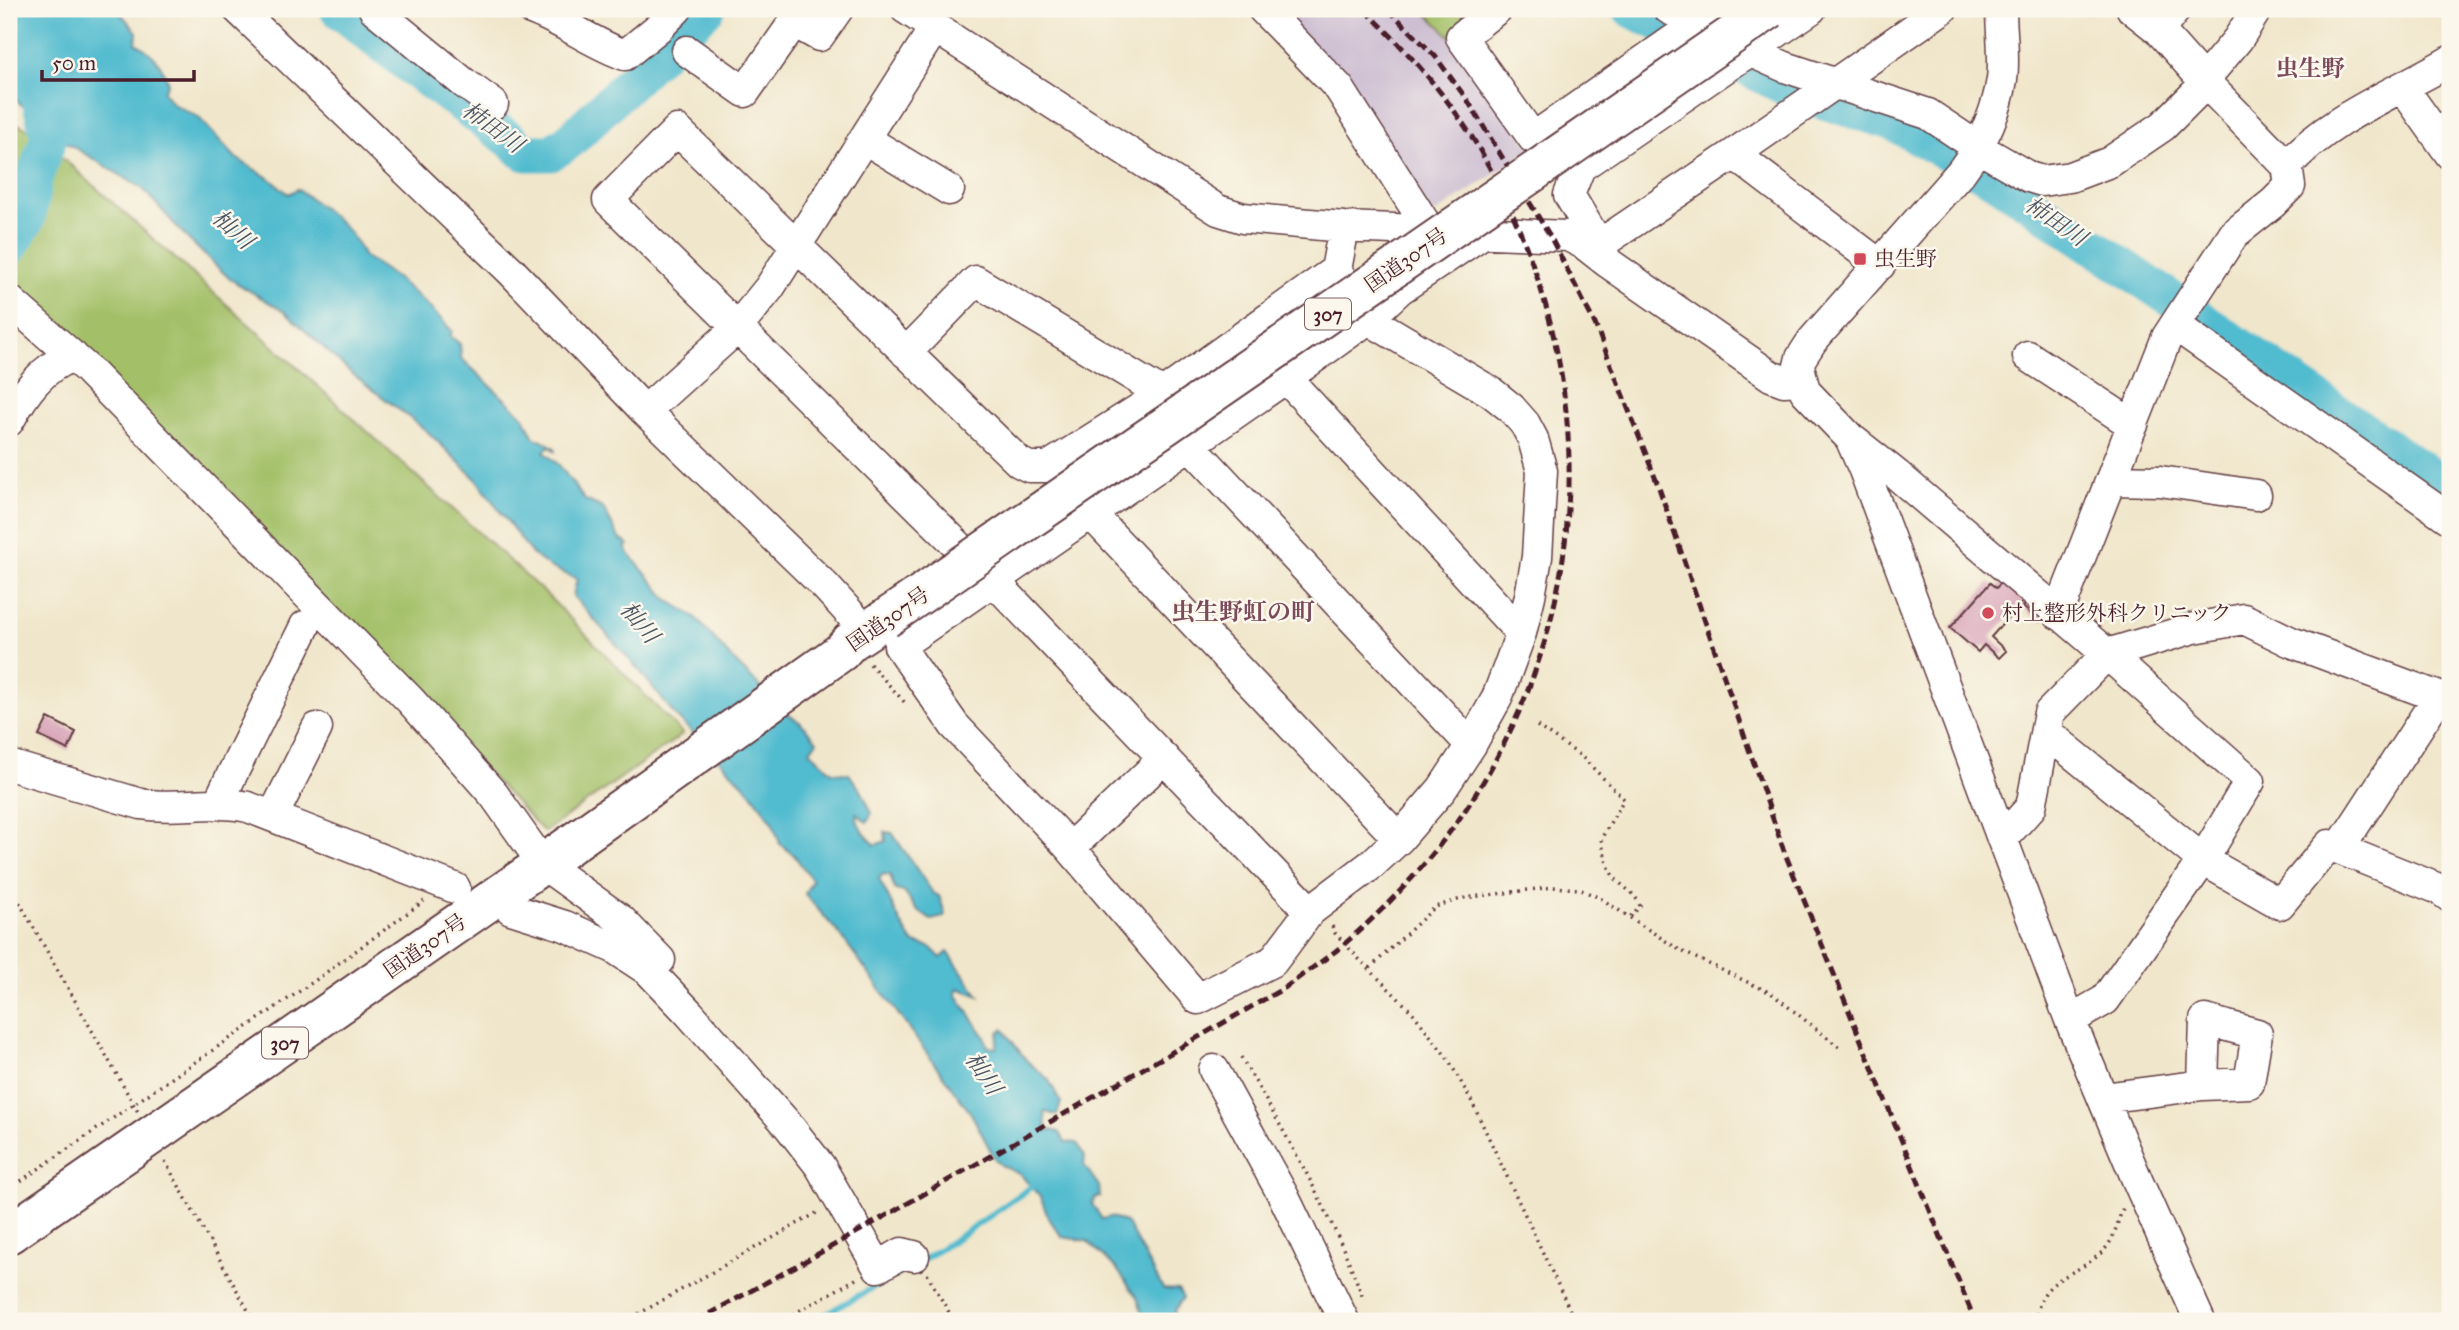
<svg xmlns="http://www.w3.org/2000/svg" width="2459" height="1330" font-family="'IM FELL Great Primer','Noto Serif JP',serif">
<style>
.industrial{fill:#cdbed2}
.green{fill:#a3c067;stroke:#767049;stroke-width:2}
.water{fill:#51bbcf;stroke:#4e6d7d;stroke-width:2}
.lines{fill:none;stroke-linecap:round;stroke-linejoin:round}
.stream{stroke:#51bbcf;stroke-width:6}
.river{stroke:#51bbcf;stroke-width:37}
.building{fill:#d59db4}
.minor-casing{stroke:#633d43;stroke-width:33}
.highway-casing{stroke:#633d43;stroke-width:42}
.path{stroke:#633d43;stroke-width:3.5;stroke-dasharray:2 5;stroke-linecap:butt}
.minor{stroke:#fff;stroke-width:30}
.highway{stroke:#fff;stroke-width:38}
.rail{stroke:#4a1f2b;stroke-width:5;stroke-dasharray:10 5;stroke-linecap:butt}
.highway-bridge-casing{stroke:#633d43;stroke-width:42;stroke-linecap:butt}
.highway-bridge{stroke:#fff;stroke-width:38}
.poi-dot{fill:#d1495b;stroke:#fbf7ec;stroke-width:2.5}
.labels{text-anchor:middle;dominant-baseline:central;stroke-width:5;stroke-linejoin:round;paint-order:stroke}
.shield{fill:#fbf7ec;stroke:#7f6065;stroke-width:2}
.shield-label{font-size:19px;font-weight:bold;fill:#4a1f2b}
.poi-label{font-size:21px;fill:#4a1f2b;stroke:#fbf7ec;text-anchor:start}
.street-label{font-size:21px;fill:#4a1f2b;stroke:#fbf7ec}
.neighbourhood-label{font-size:23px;font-weight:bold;fill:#7b4b5b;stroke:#fbf7ec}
.water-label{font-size:23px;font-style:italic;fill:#4c5664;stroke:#fbf7ec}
.quarter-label{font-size:24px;font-weight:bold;fill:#7b4b5b;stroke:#fbf7ec}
</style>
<rect width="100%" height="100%" fill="#fbf7ec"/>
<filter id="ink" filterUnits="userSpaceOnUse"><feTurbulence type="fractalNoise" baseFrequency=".0143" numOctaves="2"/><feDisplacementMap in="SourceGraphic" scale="14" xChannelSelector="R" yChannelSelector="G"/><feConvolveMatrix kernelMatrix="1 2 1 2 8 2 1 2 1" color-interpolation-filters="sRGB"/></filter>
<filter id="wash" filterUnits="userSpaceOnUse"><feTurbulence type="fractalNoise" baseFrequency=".00686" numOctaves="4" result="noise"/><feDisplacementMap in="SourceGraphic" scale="28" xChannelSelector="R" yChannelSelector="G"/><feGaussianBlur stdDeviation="1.57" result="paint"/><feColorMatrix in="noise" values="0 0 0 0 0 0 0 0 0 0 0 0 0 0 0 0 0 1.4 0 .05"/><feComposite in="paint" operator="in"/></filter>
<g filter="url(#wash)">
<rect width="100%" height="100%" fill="#f0e6cb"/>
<path class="industrial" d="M1271,9H1422L1451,37L1531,149L1433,215Z"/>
<path class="green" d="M1422,9H1486L1451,37Z
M9,120L30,130L66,161L300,370L548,596L683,734L544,832L285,559L9,289Z"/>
<path class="water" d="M9,9H117L137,32L136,43C153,53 162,64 168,83L163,92L173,104L198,117L236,158L272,180L288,194L298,189C320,207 354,227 363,256C396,275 426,302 452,331L450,336L460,344L461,358L524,417L534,438L542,440L555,448V451L549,446L544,452L559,465L585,500L603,508L619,538L629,545L625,547L629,554L668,600L695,617L733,660L788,714L801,723L817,741L810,751L832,772L849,774L862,792L872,813L867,822L856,813C857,827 866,835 875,845L886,841L885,832L892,833L933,893L939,896L945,913L944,917L931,920L917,910L904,892L895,890L890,875L883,874L879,879L902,925L913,943L930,947L941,958L948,952L979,996L958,988L956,994L985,1037L988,1047L996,1048L999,1032L1003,1029L1027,1061L1048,1079L1061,1102L1057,1115L1045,1112L1046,1129L1059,1132L1065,1142L1077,1143L1085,1157L1084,1165L1099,1186L1100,1197H1096L1092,1204L1102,1219L1111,1217L1126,1222L1163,1289L1178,1290L1183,1298L1175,1310V1321H1144L1138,1299L1116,1268L1087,1241L1062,1237L1048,1217L1041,1198L1021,1175L1001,1165L995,1159L972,1115L842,937L805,894L812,880L794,855L780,844L772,821L750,791L675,715L639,670L573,596L577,579L550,567L532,554L476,479L428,432L350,372L285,312L230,279L189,240L143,189L64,141L9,94Z"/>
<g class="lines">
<path class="stream" d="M922,1260C962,1237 999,1209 1037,1183
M813,1321L912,1266"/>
<path class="river" d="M338,9L420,74L508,138L525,153H551L568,142L707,9
M1631,9L1795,92L1892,122L2002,184L2450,489
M9,248L27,219L34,179L49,137L35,78"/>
</g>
<g id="blocks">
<path class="building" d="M2004,580L2025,599L1991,637L2006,651L1999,658L1984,645L1978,652L1950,628L1990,583L1996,588Z
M2031,598L2048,613L2040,622L2023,607Z
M48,718L76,732L68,750L39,736Z"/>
</g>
</g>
<g filter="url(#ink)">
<use href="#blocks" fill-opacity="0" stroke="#633d43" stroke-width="2"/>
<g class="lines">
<defs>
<path id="minor" d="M238,9L511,271L645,411L826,587L866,631
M374,9L464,83L493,104
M531,9C564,21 591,43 625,55L658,28L677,9
M906,9L1218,210L1243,218L1344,227L1568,236L1584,244L1607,262
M1263,9L1339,88L1430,231
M1497,9L1461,37L1533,138L1718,9
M1669,9L1749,51L1785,67L1928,114L1979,148L2029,177L2042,181L2070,177L2110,162L2163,126L2206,83
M2001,9C2001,31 2005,57 2002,79C1997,114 1981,145 1961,172L1812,341L1801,358L1799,366L1805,391L1850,438L1864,470L2070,1020L2138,1182L2200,1321
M2159,30L2176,9
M687,51L745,92L794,22L819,36L838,9
M2204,80L2238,39L2257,9
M2403,88L2450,154
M865,139L949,190
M1734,154L1880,265
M2287,166C2327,119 2397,92 2450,61
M1599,245L1734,154L1942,9
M1336,270L1368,319L1491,392L1511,408L1525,424L1533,439L1542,471L1537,557L1530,596L1521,633L1497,698L1471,745L1442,789L1399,839L1371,865L1310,911L1273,961L1198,999L1070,848L954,725L899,646L1286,378L1368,319L1400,289L1483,233
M9,300L86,368L411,701L494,795L543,864L621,920L660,960L649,971
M2175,325L2450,519
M906,353L976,281L1163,394
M2028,356L2133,425
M1286,378L1521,633
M1801,380L1784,381L1771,376L1607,262L1599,245L1569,195L1580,167L1811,9
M645,411L737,328L770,287L935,27
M9,421C24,393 42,367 73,356
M1854,441L1897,475L2107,654L2250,781L2203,860L2105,1000L2070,1020
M1190,445L1471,745
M2111,480L2160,481L2256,495
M1091,514L1399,839
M2058,614L2167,337L2234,234L2273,203L2290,186L2287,166L2206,83L2159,30L2132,9
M2046,732L2203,860L2280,904L2329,845L2439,889L2450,897
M9,765L141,804C177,810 212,799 248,807L455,888
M218,803L305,626
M273,816L317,728
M2003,838L2031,807L2049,713L2107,654L2194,628L2244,619L2291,642L2450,701
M1070,848L1164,758
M2339,849L2438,697
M511,909L565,926L614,948L649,971L689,1013L788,1125L820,1166L878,1267L902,1253L914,1256
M1310,911L993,580L608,200L677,130L1019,462L1029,467H1048L1163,394L1336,270L1344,227
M1214,1070L1284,1197L1344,1321
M2103,1098L2203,1085L2205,1020L2257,1034L2249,1083L2203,1085"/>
<path id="highway" d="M9,1234L543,864L841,652L850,642L885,619"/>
</defs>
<use href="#minor" class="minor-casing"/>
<use href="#highway" class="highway-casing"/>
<path class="path" d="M870,664L907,705
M1537,726L1581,756L1624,799L1601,839C1604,852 1606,865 1614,877C1623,888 1635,892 1640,906L1630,917
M9,884L138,1112
M1332,926L1335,933L1360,960L1413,1013L1448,1059L1470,1098L1575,1321
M1370,968L1435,907L1464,898L1553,887L1579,889L1600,898L1681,951L1771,993L1839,1047
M1241,1057C1286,1135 1332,1213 1363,1298
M165,1161L254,1321
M9,1189L313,982L424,901
M927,1274L954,1321
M626,1321L820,1211
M781,1321L856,1279
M2036,1321C2040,1273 2077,1279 2105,1249C2115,1238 2117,1222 2123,1208"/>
<use href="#minor" class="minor"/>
<use href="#highway" class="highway"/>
<path class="rail" d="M1388,9L1435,56L1468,101L1550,236L1595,324L1658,485L1784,851L1975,1321
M696,1321L847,1238L1286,987C1307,971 1330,957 1350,939C1392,902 1432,859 1464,812C1600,609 1602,365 1482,154C1453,102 1407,50 1364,9"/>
<defs>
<path id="highway-bridge" d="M885,619L1770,9"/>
</defs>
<use href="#highway-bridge" class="highway-bridge-casing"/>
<use href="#highway-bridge" class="highway-bridge"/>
</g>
</g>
<g class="poi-dot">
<rect x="1853" y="252" width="14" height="14" rx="3.5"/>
<circle cx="1988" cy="613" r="7"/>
</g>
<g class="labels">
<g class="shield">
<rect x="1305" y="298.5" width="46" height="31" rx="5"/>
<rect x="262" y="1027.5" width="46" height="31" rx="5"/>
</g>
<g class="shield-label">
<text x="1328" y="314">307</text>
<text x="285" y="1043">307</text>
</g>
<g class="poi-label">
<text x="1874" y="259">虫生野</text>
<text x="2002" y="613">村上整形外科クリニック</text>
</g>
<g class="street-label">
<text transform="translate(1406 260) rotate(-35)">国道307号</text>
<text transform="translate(888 619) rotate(-35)">国道307号</text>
<text transform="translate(425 946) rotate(-35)">国道307号</text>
</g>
<g class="neighbourhood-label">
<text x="2310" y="68">虫生野</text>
</g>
<g class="water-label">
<text transform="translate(493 127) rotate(36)">柿田川</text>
<text transform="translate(2056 221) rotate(34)">柿田川</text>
<text transform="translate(233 229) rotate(42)">杣川</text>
<text transform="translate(640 622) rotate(50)">杣川</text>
<text transform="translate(984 1073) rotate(56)">杣川</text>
</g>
<g class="quarter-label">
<text x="1243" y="612">虫生野虹の町</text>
</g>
</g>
<rect width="2459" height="1330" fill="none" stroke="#fbf7ec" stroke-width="35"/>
<path d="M42 70v10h152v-10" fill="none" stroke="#4a1f2b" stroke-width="3.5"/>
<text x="52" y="70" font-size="21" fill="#4a1f2b" stroke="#fbf7ec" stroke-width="5" paint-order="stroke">50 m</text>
</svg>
